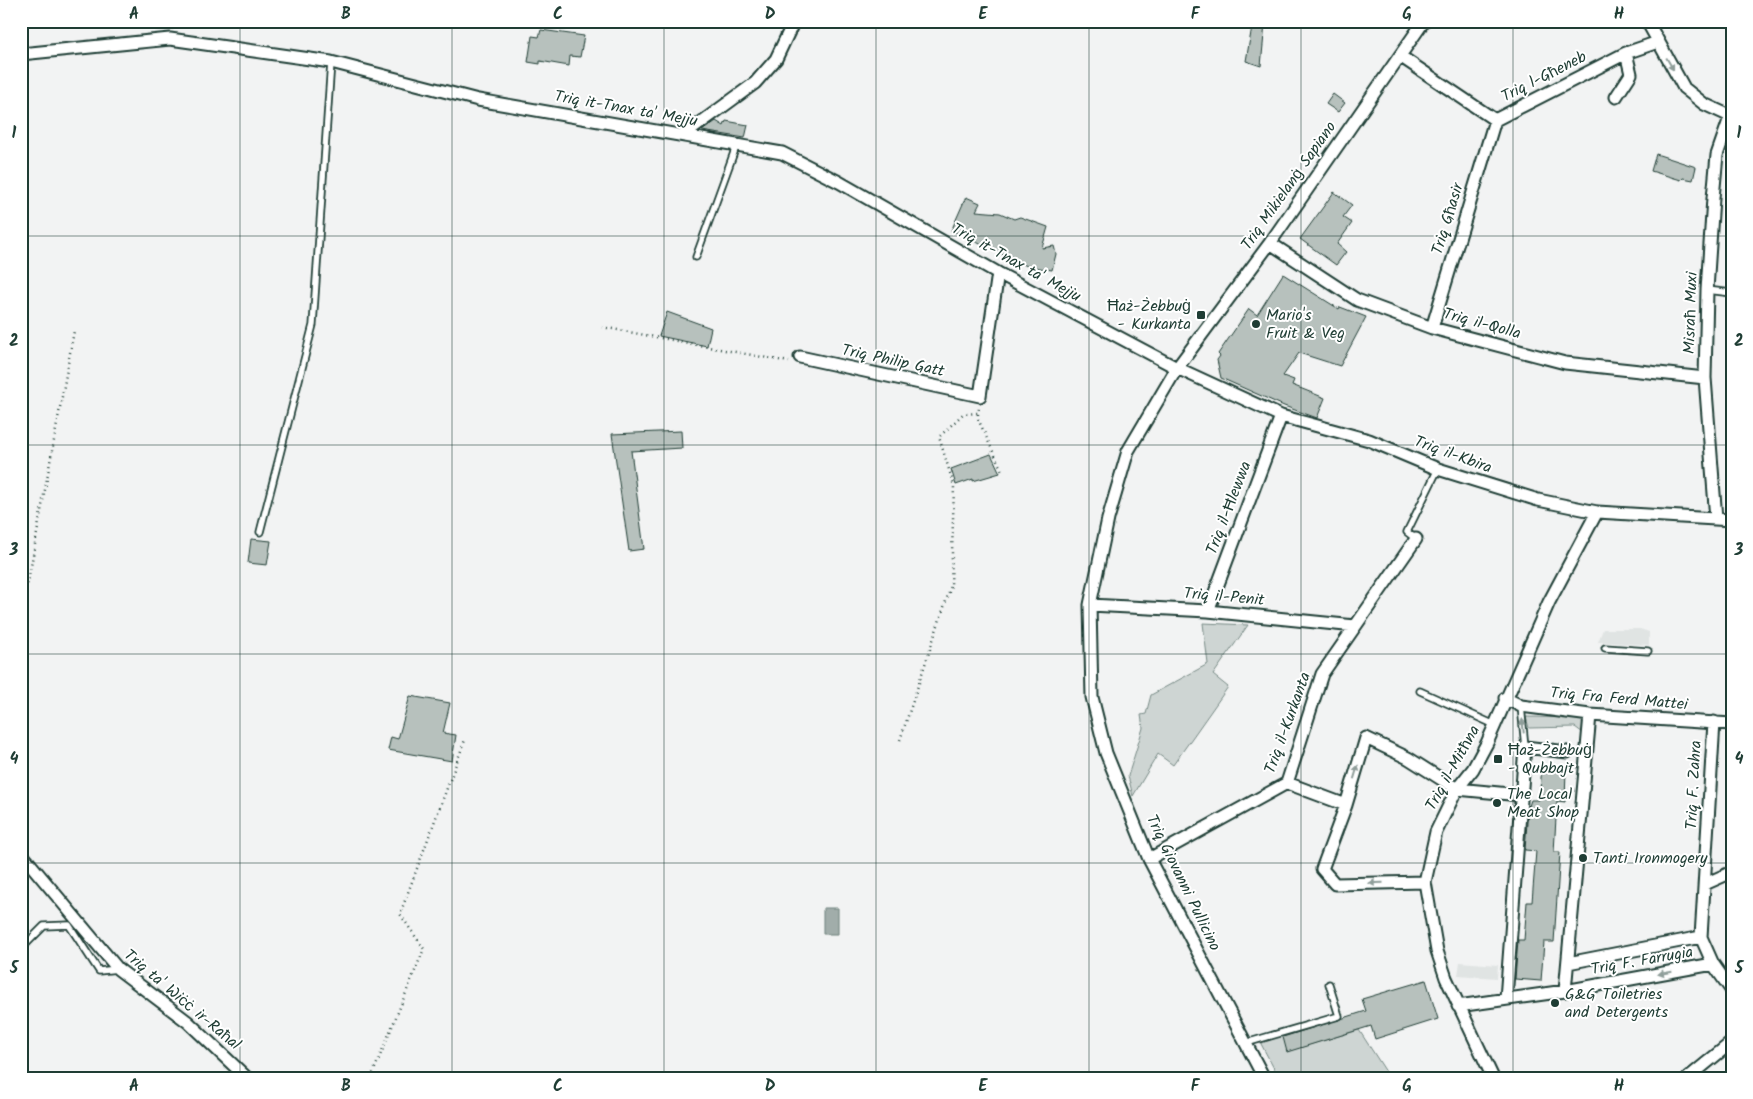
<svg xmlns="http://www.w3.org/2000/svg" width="1753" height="1099" font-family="Kalam,sans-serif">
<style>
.built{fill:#e0e4e3}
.green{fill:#ced5d3;stroke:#768984}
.water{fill:#a1adaa;stroke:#6d807b}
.building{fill:#b7c1bd;stroke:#1f3d34}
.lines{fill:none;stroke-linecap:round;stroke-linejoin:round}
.service-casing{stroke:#1f3d34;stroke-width:9}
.minor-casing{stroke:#1f3d34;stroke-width:15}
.path{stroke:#1f3d34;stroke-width:2.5;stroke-dasharray:1 4;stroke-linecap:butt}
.service{stroke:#fff;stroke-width:5.5}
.minor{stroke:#fff;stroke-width:11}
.oneway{fill:#8f9e9a}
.grid{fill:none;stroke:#1f3d34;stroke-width:1;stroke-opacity:0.55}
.poi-dot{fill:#1f3d34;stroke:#fff;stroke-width:2}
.labels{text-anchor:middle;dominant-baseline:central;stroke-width:4;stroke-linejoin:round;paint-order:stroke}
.street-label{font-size:16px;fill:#1f3d34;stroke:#fff}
.poi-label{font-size:16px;fill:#1f3d34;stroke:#fff;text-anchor:start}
.neatline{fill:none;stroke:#1f3d34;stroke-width:2}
.grid-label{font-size:16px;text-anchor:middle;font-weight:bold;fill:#1f3d34}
</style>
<rect width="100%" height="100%" fill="#f2f3f3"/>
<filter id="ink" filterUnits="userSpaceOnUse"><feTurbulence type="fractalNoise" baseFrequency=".02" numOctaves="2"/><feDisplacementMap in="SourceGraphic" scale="10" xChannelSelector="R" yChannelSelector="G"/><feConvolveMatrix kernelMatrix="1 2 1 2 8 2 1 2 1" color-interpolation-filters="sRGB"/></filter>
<g filter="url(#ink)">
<path class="built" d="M1603,629H1640L1649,632V645L1598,642Z
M1460,962L1498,965L1497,978L1458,975Z"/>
<path class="green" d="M1203,623L1248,625L1213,675L1228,687L1173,765L1158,754L1133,796L1128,776L1143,728L1141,715L1146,714L1151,695L1208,664Z
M1526,717L1582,718L1587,725L1583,733L1575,727L1529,728Z
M1359,1030L1390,1078H1279L1260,1042L1283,1035L1288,1051Z"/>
<path class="water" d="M823,908H838V934H823Z"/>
<path class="building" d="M1253,21L1265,24L1261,66L1246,61Z
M541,30L584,36L580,57L570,56L569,66L540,61V64L528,62L532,36L539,37Z
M1333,94L1345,103L1338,112L1326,104Z
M716,121L724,126L726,121L748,125L745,138L702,131Z
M1656,154L1696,167L1693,180L1683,178L1681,180L1651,171Z
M1334,192L1352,205L1343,217L1352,223L1337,244L1346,252L1336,265L1300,239Z
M966,197L980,203L976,211L1000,213L1014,219L1020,217L1048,227L1042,248L1054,246L1056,254L1052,270L1027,266L974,241L975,239L951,231Z
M1283,274L1339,309L1340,307L1366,317L1340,366L1299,353L1283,376L1294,380L1292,385L1325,398L1317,418L1284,406L1221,378L1217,360L1220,356L1218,354L1249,309L1257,315Z
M667,312L711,328L707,346L659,336Z
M681,431L682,448L631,451L644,549L629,551L612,434Z
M991,454L1000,473L973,481V479L956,485L951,469Z
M251,539L271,541L267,565L248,563Z
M410,696L450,703L443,733L456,735L452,761L388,750L391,737L398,739Z
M1542,767L1566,769L1565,802L1557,801L1554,852H1560L1554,942H1544L1541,981L1515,979L1518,940H1524L1527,902H1532L1536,851L1525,850L1528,809L1531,800H1539Z
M1426,980L1438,1019L1375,1039L1371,1026L1287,1052L1283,1037L1366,1011L1362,999Z"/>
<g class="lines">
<defs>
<path id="service" d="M696,257L737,144
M1707,290L1732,293
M260,532L313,325L331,62
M1416,539L1407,532L1438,469
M1605,648L1648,651
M1420,691L1495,725
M1521,706L1525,747
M21,949L44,926L69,925L99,971L118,969
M1246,1043L1339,1016L1329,984"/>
<path id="minor" d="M1647,21L1684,88L1704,104L1730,116
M21,54L170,39L331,62L478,100L782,153L839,182L998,273L1177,368L1281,416L1369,440L1438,469L1538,500L1597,512L1732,520
M1400,56L1495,120L1626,53L1658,42
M1616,97L1631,74L1626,53
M684,135L755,83L776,59L794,21
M1270,243L1357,300L1432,328L1565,363L1705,378
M1432,328L1495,120
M800,357L980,396L998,273
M1716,519L1705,378L1707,290L1713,198L1717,155L1732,112
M1090,605L1208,611L1355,626
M1208,611L1281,416
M1505,698L1521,706L1590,715L1732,724
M1714,722L1701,937L1713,964L1732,991
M1287,783L1346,805
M21,853L118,969L188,1022L247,1078
M1149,859L1287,783L1322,674L1416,539
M1425,882L1335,884L1322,869L1346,805L1366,738L1408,758L1457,789L1520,795
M1705,884L1732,872
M1568,963L1701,937
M1565,991L1590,715
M1506,999L1525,747L1567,752
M1458,1006L1565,991L1713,964
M1264,1078L1149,859L1106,753L1092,697L1090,605L1108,519L1128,451L1177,368L1270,243L1424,21
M1493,1078L1446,978L1437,951L1425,882L1436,832L1457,789L1473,769L1487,743L1549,602L1597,512
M1688,1078L1732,1042"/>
</defs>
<use href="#service" class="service-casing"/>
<use href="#minor" class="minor-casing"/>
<path class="path" d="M602,327L789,362
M978,414V419L1002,471
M21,589L27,588L74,331
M900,740L951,586L954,486L939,437L963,414L978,413L979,408
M371,1078L424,949L400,914L465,740"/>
<use href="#service" class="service"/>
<use href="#minor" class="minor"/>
</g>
<defs><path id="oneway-solid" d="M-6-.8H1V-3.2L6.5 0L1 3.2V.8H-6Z" transform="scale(1.25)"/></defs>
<g class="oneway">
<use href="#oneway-solid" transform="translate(1670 64) rotate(60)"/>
<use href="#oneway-solid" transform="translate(1523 726) rotate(-96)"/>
<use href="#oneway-solid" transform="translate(1356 772) rotate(-73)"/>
<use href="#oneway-solid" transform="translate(1376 883) rotate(179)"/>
<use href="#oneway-solid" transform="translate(1665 973) rotate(170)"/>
</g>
</g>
<path class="grid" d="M240,21V1078M452,21V1078M664,21V1078M876,21V1078M1089,21V1078M1301,21V1078M1513,21V1078M21,236H1732M21,445H1732M21,654H1732M21,863H1732"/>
<g class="poi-dot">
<rect x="1196" y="310" width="10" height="10" rx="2.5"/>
<circle cx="1256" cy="324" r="5"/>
<rect x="1493" y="754" width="10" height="10" rx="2.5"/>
<circle cx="1497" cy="803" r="5"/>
<circle cx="1583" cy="858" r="5"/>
<circle cx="1555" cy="1003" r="5"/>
</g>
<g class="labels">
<g class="street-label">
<text transform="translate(1544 77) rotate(-27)">Triq l-Għeneb</text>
<text transform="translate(626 109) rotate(10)">Triq it-Tnax ta' Mejju</text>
<text transform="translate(1289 186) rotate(-55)">Triq Mikielanġ Sapiano</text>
<text transform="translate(1448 219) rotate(-73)">Triq Għasir</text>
<text transform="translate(1016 263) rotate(29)">Triq it-Tnax ta' Mejju</text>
<text transform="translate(1691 313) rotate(-88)">Misraħ Muxi</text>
<text transform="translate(1482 324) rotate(15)">Triq il-Qolla</text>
<text transform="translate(893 361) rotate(12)">Triq Philip Gatt</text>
<text transform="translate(1453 455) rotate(20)">Triq il-Kbira</text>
<text transform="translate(1229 508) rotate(-69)">Triq il-Ħlewwa</text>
<text transform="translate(1224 597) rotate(5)">Triq il-Penit</text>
<text transform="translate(1619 699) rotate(5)">Triq Fra Ferd Mattei</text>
<text transform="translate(1288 723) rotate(-70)">Triq il-Kurkanta</text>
<text transform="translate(1453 768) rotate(-61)">Triq il-Mitħna</text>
<text transform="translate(1694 785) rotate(-87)">Triq F. Zahra</text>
<text transform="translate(1183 883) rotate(64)">Triq Giovanni Pullicino</text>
<text transform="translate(1642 961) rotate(-10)">Triq F. Farrugia</text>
<text transform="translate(182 1000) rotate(40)">Triq ta' Wiċċ ir-Raħal</text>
</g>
<g class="poi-label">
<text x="1191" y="306" text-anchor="end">Ħaż-Żebbuġ<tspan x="1191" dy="18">- Kurkanta</tspan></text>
<text x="1266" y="315">Mario's<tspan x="1266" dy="18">Fruit &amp; Veg</tspan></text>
<text x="1508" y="750">Ħaż-Żebbuġ<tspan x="1508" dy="18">- Qubbajt</tspan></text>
<text x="1507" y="794">The Local<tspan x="1507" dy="18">Meat Shop</tspan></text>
<text x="1593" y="858">Tanti Ironmogery</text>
<text x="1565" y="994">G&amp;G Toiletries<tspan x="1565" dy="18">and Detergents</tspan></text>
</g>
</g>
<rect width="1753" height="1099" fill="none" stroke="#fff" stroke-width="55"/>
<rect x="28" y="28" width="1698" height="1044" class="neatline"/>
<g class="grid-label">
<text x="134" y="19">A</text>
<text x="346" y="19">B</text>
<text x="558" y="19">C</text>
<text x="770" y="19">D</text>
<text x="983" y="19">E</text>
<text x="1195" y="19">F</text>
<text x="1407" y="19">G</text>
<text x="1619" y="19">H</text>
<text x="14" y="138">1</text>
<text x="1739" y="138">1</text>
<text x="14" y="346">2</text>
<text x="1739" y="346">2</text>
<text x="14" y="555">3</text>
<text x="1739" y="555">3</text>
<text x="14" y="764">4</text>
<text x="1739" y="764">4</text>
<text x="14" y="973">5</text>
<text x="1739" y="973">5</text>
<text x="134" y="1091">A</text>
<text x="346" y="1091">B</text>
<text x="558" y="1091">C</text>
<text x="770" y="1091">D</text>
<text x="983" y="1091">E</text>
<text x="1195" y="1091">F</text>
<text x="1407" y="1091">G</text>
<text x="1619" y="1091">H</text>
</g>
</svg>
